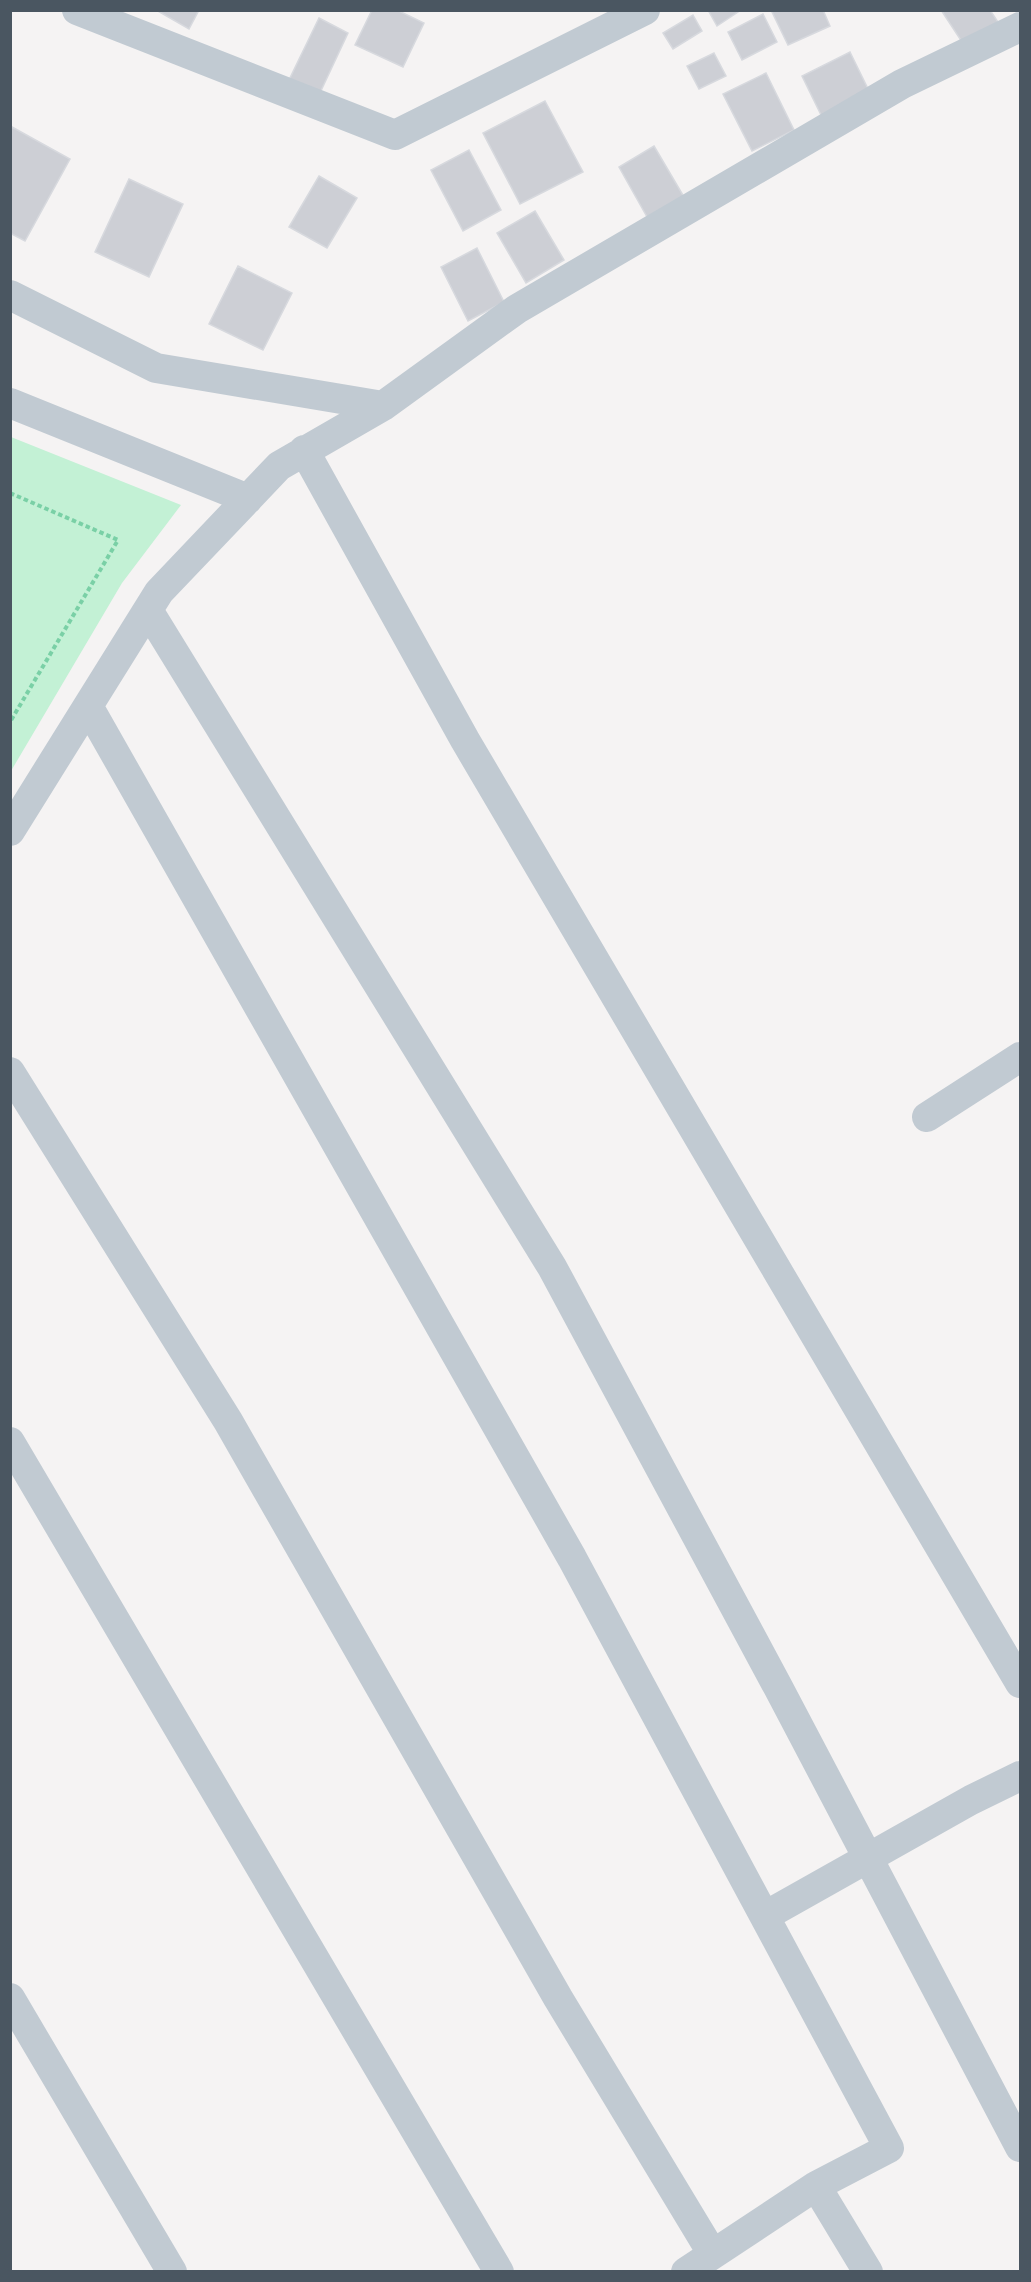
<svg xmlns="http://www.w3.org/2000/svg" width="1031" height="2282" font-family="'PT Sans',sans-serif">
<style>
.green{fill:#c3f1d5}
.building{fill:#cdcfd5;stroke:#d7d9de;stroke-width:1.5}
.lines{fill:none;stroke-linecap:round;stroke-linejoin:round}
.path{stroke:#7ad0a6;stroke-width:4;stroke-dasharray:4.5 3;stroke-linecap:butt}
.street{stroke:#c1cad2;stroke-width:30}
</style>
<rect width="100%" height="100%" fill="#f5f3f3"/>
<path class="green" d="M11,437L181,505L122,583L11,771Z"/>
<path class="building" d="M156,10H199L189,29Z
M372,10H397L424,23L403,67L355,45Z
M708,10H741L717,26Z
M771,10H823L830,26L788,45Z
M941,10H990L998,22L964,45Z
M763,14L777,42L742,60L728,32Z
M693,15L702,31L673,49L663,33Z
M319,18L348,33L319,95L289,80Z
M850,52L871,95L823,119L802,76Z
M714,53L726,76L699,89L687,66Z
M766,73L794,130L752,151L723,94Z
M545,101L583,172L520,204L483,133Z
M12,127L70,159L25,241L10,233V131Z
M654,146L687,202L651,224L619,167Z
M469,150L501,210L463,231L431,170Z
M319,176L357,198L327,248L289,227Z
M129,179L183,204L149,277L95,252Z
M535,211L564,260L526,283L497,233Z
M477,248L504,302L468,321L441,267Z
M238,266L292,293L263,350L209,324Z"/>
<g class="lines">
<path class="path" d="M10,493L118,540L10,722"/>
<path class="street" d="M77,10L395,135L645,10
M10,295L156,368L383,406
M10,403L248,499
M304,450L465,740L1020,1683
M148,610L552,1267L778,1687L1020,2147
M88,706L572,1558L889,2148L816,2186L686,2272
M10,831L159,592L279,466L383,406L517,309L902,84L1020,27
M10,1072L228,1421L558,1998L712,2253
M927,1117L1020,1057
M10,1442L499,2272
M765,1916L971,1800L1020,1776
M10,1998L172,2272
M816,2186L868,2272"/>
</g>
<rect width="1031" height="2282" fill="none" stroke="#4a5661" stroke-width="24"/>
</svg>
